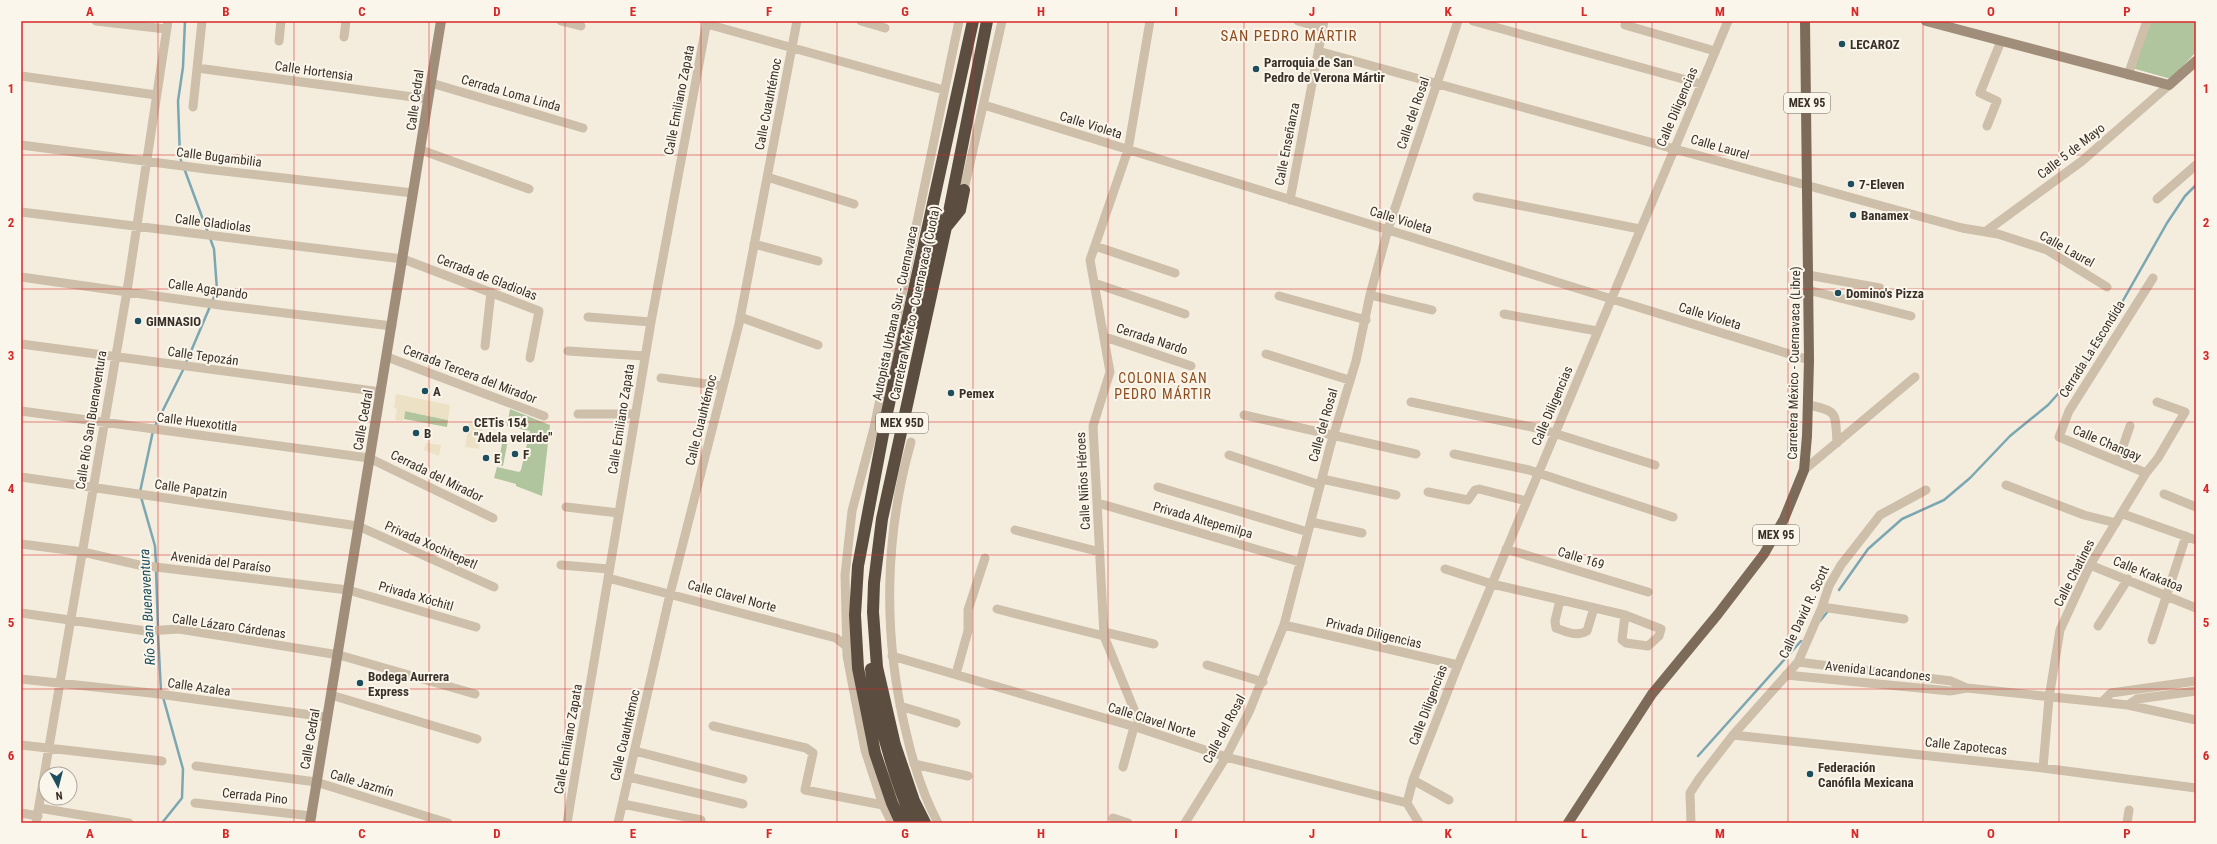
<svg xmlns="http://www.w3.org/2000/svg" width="2217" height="844" font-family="'Roboto Condensed',sans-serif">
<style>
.green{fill:#b0c49d}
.plaza{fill:#ece1c4}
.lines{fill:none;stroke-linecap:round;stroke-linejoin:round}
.stream{stroke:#7ba7b2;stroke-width:2.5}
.street{stroke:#cdbfa9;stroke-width:9}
.secondary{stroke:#a18e7a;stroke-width:10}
.primary{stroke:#7c6b59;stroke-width:10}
.highway{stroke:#5b4d40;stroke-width:12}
.grid{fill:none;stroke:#d62828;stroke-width:1;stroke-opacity:0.55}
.poi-dot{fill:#1c4e5d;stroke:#fbf6eb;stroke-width:1.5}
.labels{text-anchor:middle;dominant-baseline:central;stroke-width:4;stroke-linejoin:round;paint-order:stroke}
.shield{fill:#fbf6eb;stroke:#736c63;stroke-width:1}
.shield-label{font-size:12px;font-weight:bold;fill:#393129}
.poi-label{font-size:13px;font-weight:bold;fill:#393129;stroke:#fbf6eb;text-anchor:start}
.street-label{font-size:13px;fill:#393129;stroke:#fbf6eb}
.neighbourhood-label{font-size:14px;letter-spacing:1px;fill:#8d4b1e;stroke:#fbf6eb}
.water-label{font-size:14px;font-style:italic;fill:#1c4e5d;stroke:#fbf6eb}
.quarter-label{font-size:15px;letter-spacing:1px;fill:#8d4b1e;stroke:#fbf6eb}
.neatline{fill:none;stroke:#d62828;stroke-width:1.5}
.grid-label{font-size:13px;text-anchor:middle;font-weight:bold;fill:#d62828}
</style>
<rect width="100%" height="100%" fill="#f4edde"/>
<path class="green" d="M2149,21H2196V52L2171,79L2132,68Z
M510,409L550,425L542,496L516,486V484L494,478L497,467L519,472L521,470L530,431L507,426Z
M405,411L448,420L447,427L404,419Z
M503,439L508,440L503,466L498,464Z"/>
<path class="plaza" d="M396,394L450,405L448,420L405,411L403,421L395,420L397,409L394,408Z
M469,423L483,425L479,449L465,447Z
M426,443L441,445L439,456L424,450Z"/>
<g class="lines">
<path class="stream" d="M182,164L180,157L178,101L183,67L185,21
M184,168L208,233
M186,363L217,290L214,249L210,238
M155,426L184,368
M140,492L153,431
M141,497L155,546L156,564
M156,569L158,628
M1839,590L1868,549L1902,519L1944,500L1970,478L2010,436L2048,405L2084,365L2108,327L2167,223L2185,196L2196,185
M1820,621L1828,611
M158,633L161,692
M1698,756L1801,641
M162,823L182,798L183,769L163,697"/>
<path class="street" d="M96,21L166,29
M561,21L581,26
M861,21L885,28
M1298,21L1322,28
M1473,21L1701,84
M707,24L944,90
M1625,25L1715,51
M344,37L346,21
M279,41L281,21
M1318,51L1962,228L1998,234L2047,250L2107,287
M197,68L428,99
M2128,75L2147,21
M21,76L156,95
M431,83L583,128
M984,105L1809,360
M193,107L202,21
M1987,126L1997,101L1980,93L2001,41
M21,145L206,169L413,193
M421,150L529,189
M767,177L854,204
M964,190L1002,21
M1477,197L1640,229
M2157,199L2196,165
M1290,200L1324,21
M21,212L403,259L539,311L530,358
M1985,232L2082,161L2169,85
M754,244L818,261
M1095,246L1175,273
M1808,275L1880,288
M21,277L227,306L392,326
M1094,283L1185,314
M1808,290L1911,316
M1370,295L1432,310
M1279,296L1366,320
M1504,314L1597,331
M588,317L651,322
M740,317L818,345
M1105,337L1191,366
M21,344L381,392
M485,346L491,292
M568,351L645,356
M1266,354L1349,380
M387,357L544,416
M661,378L723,386
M1411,402L1541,429L1655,465
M1808,405C1839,411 1835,413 1837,443
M21,411L369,458L493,518
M578,414H635
M1244,415L1416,454
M911,442C884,537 883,637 906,732C913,763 923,795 938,823
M1454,454L1529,470L1673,517
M1229,455L1320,485
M2118,461L2130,426
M1804,470L1915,377
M2146,473L2059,437L2069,411L2153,278
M21,477L358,526L494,587
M1322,479L1396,495
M2006,485L2084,515L2116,523
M1158,487L1308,532
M1428,492L1468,500L1475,490L1479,489L1526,501
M2164,494L2196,507
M1098,503L1300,562
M566,507L619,513
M2123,514L2196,540
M1311,522L1362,533
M1015,530L1100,552
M21,544L83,552L139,565L348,590L476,627
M1506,549L1648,592
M561,565L609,569
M2090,565L2196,608
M1445,569L1492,584L1625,615L1661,629L1659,636L1648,646L1626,643L1622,640L1625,615
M608,578L836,638L846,646
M1560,600L1555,621L1556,628C1566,632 1577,637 1587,631L1594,608
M1822,607L1904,619
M997,609L1104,636
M21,613L146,631L179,629L339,655L475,694
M1284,625L1458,665
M2098,626L2128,579
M1104,632L1154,644
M2152,640L2186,536
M892,656L1142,729L1226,757L1407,803L1419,823
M1798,662L1951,681L1967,688L2128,705L2196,720
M1207,665L1263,682
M956,674L968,631V610L985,558
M1786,675L1950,691L1967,688
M21,679L151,693L326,717
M331,695L477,739
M2102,702L2111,693L2196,681
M2128,705L2137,699L2196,691
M900,706L956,723
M713,726L806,748L813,753L805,790L883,805
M1142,729L1104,636L1093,426L1110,372L1090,260L1128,150L1150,21
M1733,735L2043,768L2196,788
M21,745L162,761
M635,751L743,779
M914,764L968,776
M196,766L316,782L448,823
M1123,767L1134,727
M2043,768L2049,698L2060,630L2090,565L2146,473L2158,458L2185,412L2157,402
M629,777L743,804
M1413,780L1449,800
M195,803L312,816
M1407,803L1413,780L1458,665L1728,21
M623,804L701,820
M39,808L129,823
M21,813L38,816
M1113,818L1128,823
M36,823L127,291L168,21
M567,823L651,322L707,21
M618,823L670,594L739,324L797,21
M892,823L883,805L865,750L847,656L845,575L852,511L874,428L959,21
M1185,823L1226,757L1249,712L1284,625L1330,447L1356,361L1370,295L1388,229L1458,21
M1691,823L1690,793L1699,779L1733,735L1798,662L1822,607L1829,586L1841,565L1880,515L1926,490
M2127,823L2129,810"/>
<path class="secondary" d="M1926,21L2169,85L2196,61
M310,823L441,21"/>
<path class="primary" d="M1568,823L1652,694L1718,614L1764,554L1784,519L1804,470L1807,436L1809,360L1805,21"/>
<path class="highway" d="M947,226L960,210L964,190
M917,323L938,219
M871,669C877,723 893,773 913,823
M901,823L892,803L875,753L858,668L855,615L858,566L887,413L973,21
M925,823L914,801L895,745L877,667L873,612L874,583L882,519L946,227L987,21"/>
</g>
<path class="grid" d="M158,21V823M294,21V823M429,21V823M565,21V823M701,21V823M837,21V823M973,21V823M1108,21V823M1244,21V823M1380,21V823M1516,21V823M1652,21V823M1788,21V823M1923,21V823M2059,21V823M21,155H2196M21,289H2196M21,422H2196M21,555H2196M21,689H2196"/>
<g class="poi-dot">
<circle cx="1842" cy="44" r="4"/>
<circle cx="1256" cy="69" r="4"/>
<circle cx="1851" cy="184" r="4"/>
<circle cx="1853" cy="215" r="4"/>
<circle cx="1838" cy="293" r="4"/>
<circle cx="138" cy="321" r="4"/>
<circle cx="425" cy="391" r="4"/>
<circle cx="951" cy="393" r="4"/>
<circle cx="466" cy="429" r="4"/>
<circle cx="416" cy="433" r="4"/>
<circle cx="515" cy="454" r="4"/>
<circle cx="486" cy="458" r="4"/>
<circle cx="360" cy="683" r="4"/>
<circle cx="1810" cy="774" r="4"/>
</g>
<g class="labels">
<g class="shield">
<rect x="1784" y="93" width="46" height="20" rx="3"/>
<rect x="876" y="413" width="52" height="20" rx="3"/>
<rect x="1753" y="525" width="46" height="20" rx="3"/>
</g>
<g class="shield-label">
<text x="1807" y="103">MEX 95</text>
<text x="902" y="423">MEX 95D</text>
<text x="1776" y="535">MEX 95</text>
</g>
<g class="poi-label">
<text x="1850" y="44">LECAROZ</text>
<text x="1264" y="62">Parroquia de San<tspan x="1264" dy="15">Pedro de Verona Mártir</tspan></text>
<text x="1859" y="184">7-Eleven</text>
<text x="1861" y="215">Banamex</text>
<text x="1846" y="293">Domino's Pizza</text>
<text x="146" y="321">GIMNASIO</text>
<text x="433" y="391">A</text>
<text x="959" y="393">Pemex</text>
<text x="474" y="422">CETis 154<tspan x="474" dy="15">"Adela velarde"</tspan></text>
<text x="424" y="433">B</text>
<text x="523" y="454">F</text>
<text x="494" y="458">E</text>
<text x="368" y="676">Bodega Aurrera<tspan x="368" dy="15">Express</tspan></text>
<text x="1818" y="767">Federación<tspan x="1818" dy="15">Canófila Mexicana</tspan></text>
</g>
<g class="street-label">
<text transform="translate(314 71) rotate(8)">Calle Hortensia</text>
<text transform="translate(511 93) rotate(16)">Cerrada Loma Linda</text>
<text transform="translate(415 100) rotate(-82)">Calle Cedral</text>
<text transform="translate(679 100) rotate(-79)">Calle Emiliano Zapata</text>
<text transform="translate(768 104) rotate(-79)">Calle Cuauhtémoc</text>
<text transform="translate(1677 107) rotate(-67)">Calle Diligencias</text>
<text transform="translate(1413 113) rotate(-71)">Calle del Rosal</text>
<text transform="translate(1091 125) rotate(17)">Calle Violeta</text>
<text transform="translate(1287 144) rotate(-79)">Calle Enseñanza</text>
<text transform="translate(1720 147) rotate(16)">Calle Laurel</text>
<text transform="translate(2071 151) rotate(-38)">Calle 5 de Mayo</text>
<text transform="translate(219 157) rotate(7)">Calle Bugambilia</text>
<text transform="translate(1401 220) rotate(17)">Calle Violeta</text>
<text transform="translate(213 223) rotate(7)">Calle Gladiolas</text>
<text transform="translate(2067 249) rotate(29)">Calle Laurel</text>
<text transform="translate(487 277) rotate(21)">Cerrada de Gladiolas</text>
<text transform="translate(208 289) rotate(8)">Calle Agapando</text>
<text transform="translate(915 303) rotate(-78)">Carretera México - Cuernavaca (Cuota)</text>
<text transform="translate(895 313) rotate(-78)">Autopista Urbana Sur - Cuernavaca</text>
<text transform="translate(1710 316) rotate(17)">Calle Violeta</text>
<text transform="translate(1152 339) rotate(18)">Cerrada Nardo</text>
<text transform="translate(2092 349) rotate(-58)">Cerrada La Escondida</text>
<text transform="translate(203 356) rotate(8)">Calle Tepozán</text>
<text transform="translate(1794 363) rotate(-89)">Carretera México - Cuernavaca (Libre)</text>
<text transform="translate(470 374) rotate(21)">Cerrada Tercera del Mirador</text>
<text transform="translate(1552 406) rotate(-67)">Calle Diligencias</text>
<text transform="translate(621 419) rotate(-81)">Calle Emiliano Zapata</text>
<text transform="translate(91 420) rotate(-81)">Calle Río San Buenaventura</text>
<text transform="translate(363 420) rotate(-80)">Calle Cedral</text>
<text transform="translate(701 420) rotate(-76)">Calle Cuauhtémoc</text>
<text transform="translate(197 422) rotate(7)">Calle Huexotitla</text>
<text transform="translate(1323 425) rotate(-74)">Calle del Rosal</text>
<text transform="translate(2107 443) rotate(23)">Calle Changay</text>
<text transform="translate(437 476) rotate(26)">Cerrada del Mirador</text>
<text transform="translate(1083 481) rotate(-93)">Calle Niños Héroes</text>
<text transform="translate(191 489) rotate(8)">Calle Papatzin</text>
<text transform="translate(1203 520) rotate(16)">Privada Altepemilpa</text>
<text transform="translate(431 545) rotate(24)">Privada Xochitepetl</text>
<text transform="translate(1581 558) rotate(17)">Calle 169</text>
<text transform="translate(221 562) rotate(7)">Avenida del Paraíso</text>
<text transform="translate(2074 573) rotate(-63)">Calle Chatines</text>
<text transform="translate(2148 574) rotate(22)">Calle Krakatoa</text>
<text transform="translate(416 596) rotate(16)">Privada Xóchitl</text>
<text transform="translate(732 596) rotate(15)">Calle Clavel Norte</text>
<text transform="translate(1804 612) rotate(-65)">Calle David R. Scott</text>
<text transform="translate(229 626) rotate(8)">Calle Lázaro Cárdenas</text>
<text transform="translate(1374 633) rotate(13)">Privada Diligencias</text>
<text transform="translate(1878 671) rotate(6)">Avenida Lacandones</text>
<text transform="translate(199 687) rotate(8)">Calle Azalea</text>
<text transform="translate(1428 705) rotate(-69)">Calle Diligencias</text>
<text transform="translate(1152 720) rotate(17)">Calle Clavel Norte</text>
<text transform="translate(1224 729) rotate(-62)">Calle del Rosal</text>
<text transform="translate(625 735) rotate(-77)">Calle Cuauhtémoc</text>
<text transform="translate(310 739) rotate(-80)">Calle Cedral</text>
<text transform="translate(568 739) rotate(-80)">Calle Emiliano Zapata</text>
<text transform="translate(1966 746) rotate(6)">Calle Zapotecas</text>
<text transform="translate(362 783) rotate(17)">Calle Jazmín</text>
<text transform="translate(255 796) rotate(6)">Cerrada Pino</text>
</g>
<g class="neighbourhood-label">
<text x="1163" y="378">COLONIA SAN<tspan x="1163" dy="16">PEDRO MÁRTIR</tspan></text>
</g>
<g class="water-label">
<text transform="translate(147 607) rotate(-93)">Río San Buenaventura</text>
</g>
<g class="quarter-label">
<text x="1289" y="36">SAN PEDRO MÁRTIR</text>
</g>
</g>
<rect width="2217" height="844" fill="none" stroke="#fbf6eb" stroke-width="44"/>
<g transform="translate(58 786) rotate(173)"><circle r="19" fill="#fbf6eb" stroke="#ada79d"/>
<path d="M0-3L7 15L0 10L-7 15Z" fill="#1c4e5d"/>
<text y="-6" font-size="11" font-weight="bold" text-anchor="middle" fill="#393129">N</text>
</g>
<rect x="22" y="22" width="2173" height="800" class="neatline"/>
<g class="grid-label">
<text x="90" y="16">A</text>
<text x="226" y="16">B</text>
<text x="362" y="16">C</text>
<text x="497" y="16">D</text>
<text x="633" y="16">E</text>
<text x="769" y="16">F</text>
<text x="905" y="16">G</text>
<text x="1041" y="16">H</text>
<text x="1176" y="16">I</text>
<text x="1312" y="16">J</text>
<text x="1448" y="16">K</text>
<text x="1584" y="16">L</text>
<text x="1720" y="16">M</text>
<text x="1855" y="16">N</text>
<text x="1991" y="16">O</text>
<text x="2127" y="16">P</text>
<text x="11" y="93">1</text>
<text x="2206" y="93">1</text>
<text x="11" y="227">2</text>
<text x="2206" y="227">2</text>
<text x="11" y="360">3</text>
<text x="2206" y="360">3</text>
<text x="11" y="493">4</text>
<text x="2206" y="493">4</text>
<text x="11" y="627">5</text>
<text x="2206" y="627">5</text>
<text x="11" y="760">6</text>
<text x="2206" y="760">6</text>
<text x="90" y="838">A</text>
<text x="226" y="838">B</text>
<text x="362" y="838">C</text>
<text x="497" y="838">D</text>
<text x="633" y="838">E</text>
<text x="769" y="838">F</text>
<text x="905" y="838">G</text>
<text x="1041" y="838">H</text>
<text x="1176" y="838">I</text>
<text x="1312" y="838">J</text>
<text x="1448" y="838">K</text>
<text x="1584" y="838">L</text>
<text x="1720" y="838">M</text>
<text x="1855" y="838">N</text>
<text x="1991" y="838">O</text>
<text x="2127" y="838">P</text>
</g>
</svg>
